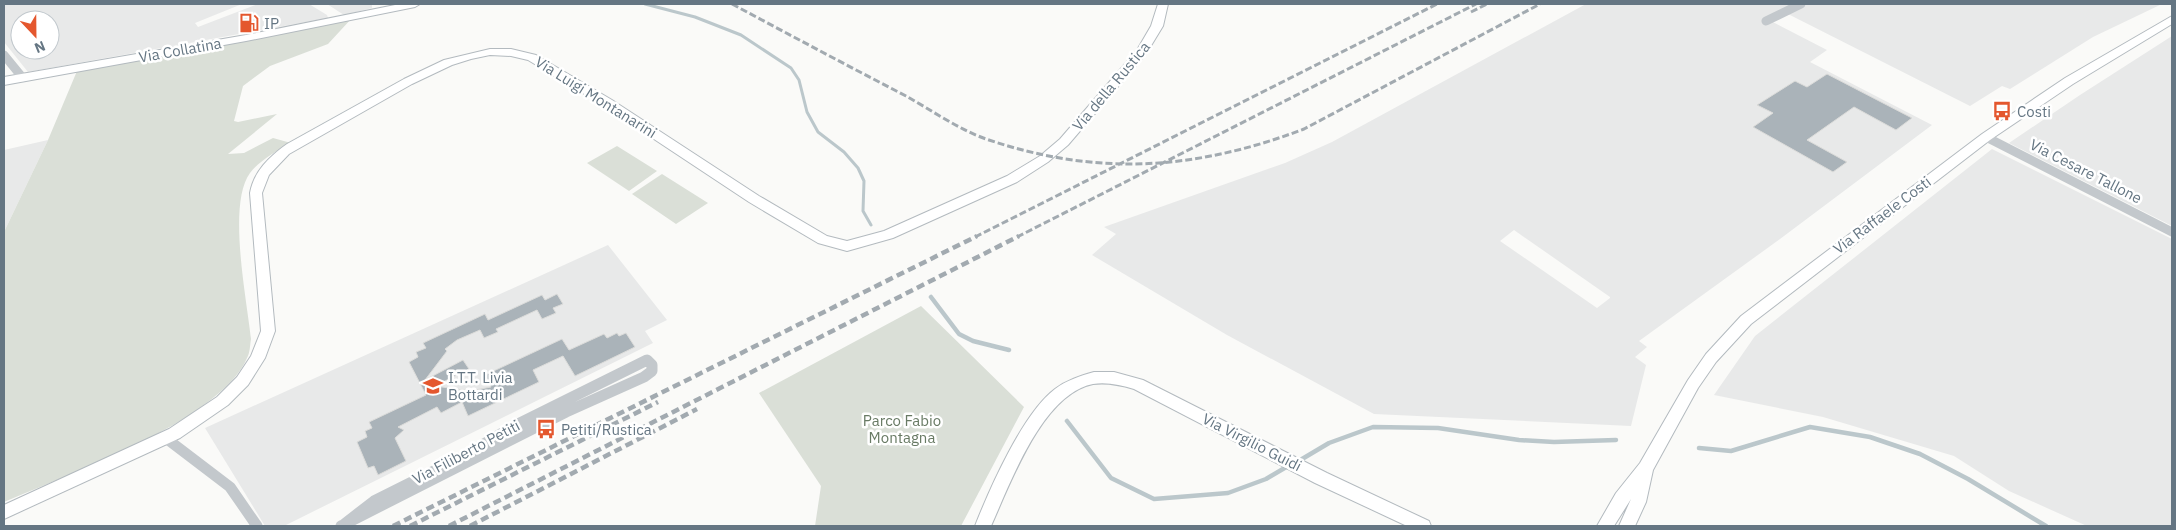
<svg xmlns="http://www.w3.org/2000/svg" width="2176" height="530" font-family="'IBM Plex Sans',sans-serif">
<style>
.built{fill:#e8e9e9;fill-rule:evenodd}
.green{fill:#dadfd7}
.lines{fill:none;stroke-linecap:round;stroke-linejoin:round}
.stream-far1{stroke:#bbc7cb;stroke-width:3}
.stream{stroke:#bbc7cb;stroke-width:4.5}
.building{fill:#aab3b9;stroke:#dcdcda}
.secondary-casing{stroke:#b3babf;stroke-width:2}
.street-far1{stroke:#c3c8cc;stroke-width:9}
.street{stroke:#c3c8cc;stroke-width:11}
.secondary{fill:#fff;fill-rule:evenodd}
.rail-far1{stroke:#a2aab0;stroke-width:3;stroke-dasharray:7 3;stroke-linecap:butt}
.rail{stroke:#a2aab0;stroke-width:4.5;stroke-dasharray:8 4.5;stroke-linecap:butt}
.labels{text-anchor:middle;dominant-baseline:central;stroke-width:5;stroke-linejoin:round;paint-order:stroke}
.poi-label{font-size:15px;fill:#657683;stroke:#fff;text-anchor:start}
.street-label{font-size:15px;fill:#657683;stroke:#fff}
.park-label{font-size:15px;fill:#687a64;stroke:#fff}
</style>
<rect width="100%" height="100%" fill="#fafaf8"/>
<path class="built" d="M4,4H242L195,23L198,27L258,4H309L327,15L328,18L28,72L4,42ZM20,20H50V50H20Z
M327,4H372V8L344,15Z
M1586,4H1796L1767,19L1827,50L1810,62L1932,125L1780,239L1639,341L1647,347L1635,357L1646,365L1631,426L1374,414L1227,335L1092,255L1116,234L1104,227L1285,163L1332,142ZM1514,230L1610,297V298L1597,308L1500,241Z
M1808,4H2162L2093,37L2010,89L2002,86L1970,106L1788,14Z
M2172,36V226L2009,143L2080,95Z
M48,140L4,232V150Z
M1992,149L2172,239V526H2087L2009,491L1954,456L1823,417L1714,395L1755,336Z
M608,245L667,320L645,331L653,343L284,526H265L205,428Z"/>
<path class="green" d="M352,18L328,44L270,66L243,86L234,121L238,122L277,114L228,154L244,153L273,138L291,143C277,151 260,160 250,173C227,204 247,300 251,339C250,345 250,353 247,358C220,421 66,475 4,502V232L48,140L77,71Z
M617,146L657,171L629,191L587,163Z
M662,174L708,203L676,224L632,194Z
M921,306L1024,407L961,526H815L821,486L759,393Z"/>
<g class="lines">
<path class="stream-far1" d="M645,4L695,17L741,35L791,68L799,80L807,112L818,132L844,152L858,168L864,181L863,211L871,225"/>
<path class="stream" d="M931,297L959,334L973,341L1009,350
M1067,421L1111,478L1154,499L1228,493L1266,479L1288,466
M1699,448L1731,451L1810,427L1870,437L1920,454L1968,479L2046,526
M1297,462L1329,443L1373,427L1438,428L1519,440L1554,442L1616,440"/>
</g>
<path class="building" d="M1827,74L1912,118L1896,130L1854,107L1807,140L1847,162L1833,172L1753,127L1773,113L1757,105L1795,81L1807,87Z
M557,294L563,304L553,308L556,313L542,319L537,310L496,329L498,332L484,338L480,330L457,340L445,349L447,351L425,380L463,360L469,369L435,386L470,391L491,387L485,375L562,339L569,350L604,334L607,338L617,333L619,336L626,333L635,347L575,376L563,356L533,370L539,382L468,416L462,402L441,413L437,407L398,427L404,430L395,438L406,461L378,475L374,466L368,468L357,442L367,437L365,431L372,428L369,422L426,395L409,362L418,357L416,352L426,348L423,343L485,314L488,320L542,295L545,300Z"/>
<g class="lines">
<defs>
<path id="secondary" d="M400,4H420L415,7L246,41L4,85V77L246,35Z
M1158,4H1168L1163,26L1146,54L1068,145L1048,162L1017,182L893,238L847,251L818,243L749,202L604,106L528,60L511,56L490,55L471,59L452,65L412,84L289,154L269,175L262,193L275,331L265,358L248,385L228,405L180,438L4,519V505L169,429L217,397L237,377L251,356L261,331L250,193C254,171 269,157 287,144L404,79L444,60L490,49H511L536,55L612,100L759,196L827,236L847,241L884,231L1007,176L1040,156L1060,139L1137,50L1151,26Z
M2172,16V24L2073,84L1990,140L1751,324L1716,362L1698,388L1653,470L1646,502L1635,526H1619L1631,499L1614,526H1597L1616,493L1640,463L1688,380L1706,354L1741,316L1982,134L2065,78Z
M1094,372H1114L1143,380L1327,473L1429,521L1431,526H1407L1315,483L1134,389C1121,385 1107,382 1093,384C1042,394 1010,484 991,526H975C990,488 1023,413 1055,389C1067,380 1080,376 1094,372Z"/>
</defs>
<use href="#secondary" class="secondary-casing"/>
<path class="street-far1" d="M1766,21L1801,4
M4,55L22,77
M1986,137L2172,232"/>
<path class="street" d="M647,360L652,365V371L644,377L566,412L343,525L374,501L462,457L514,426Z
M167,439L230,487L257,526
M341,526L343,525"/>
<use href="#secondary" class="secondary"/>
<path class="rail-far1" d="M732,4C790,35 848,66 906,96C931,110 960,130 986,139C1097,177 1196,170 1304,129L1540,4
M1471,12L1487,4
M975,237L1437,4
M1017,237L1476,4"/>
<path class="rail" d="M393,526L977,236
M410,526L658,402
M449,526L1019,236
M470,526L697,409"/>
</g>
<defs>
<symbol id="fuel-bare" viewBox="-9 -9 18 18"><path d="M-5.5-6h7V0h2V4h1.3V-2.5L3-4.5l.8-.8L6-3V5H2.5V1h-1V6h-7ZM-4.2-4.7v3.2H.2V-4.7Z" fill="#e4572e" stroke="#fff" stroke-width="2.5" paint-order="stroke"/></symbol>
<symbol id="bus-bare" viewBox="-9 -9 18 18"><path d="M-5-6H5V4H4V6H2V4H-2V6H-4V4H-5ZM-3.5-4V0h7V-4ZM-3.5 1.2v1.5H-2V1.2ZM2 1.2v1.5H3.5V1.2Z" fill="#e4572e" stroke="#fff" stroke-width="2.5" paint-order="stroke"/></symbol>
<symbol id="school-bare" viewBox="-9 -9 18 18"><path d="M0-5L7-2L0 1L-7-2ZM-4 1L0 2.5L4 1V4Q0 6-4 4Z" fill="#e4572e" stroke="#fff" stroke-width="2.5" paint-order="stroke"/></symbol>
</defs>
<g fill-rule="evenodd">
<use href="#fuel-bare" x="235" y="9" width="28" height="28"/>
<use href="#bus-bare" x="1988" y="97" width="28" height="28"/>
<use href="#school-bare" x="419" y="372" width="28" height="28"/>
<use href="#bus-bare" x="532" y="415" width="28" height="28"/>
</g>
<g class="labels">
<g class="poi-label">
<text x="264" y="23">IP</text>
<text x="2017" y="111">Costi</text>
<text x="448" y="377">I.T.T. Livia<tspan x="448" dy="17">Bottardi</tspan></text>
<text x="561" y="429">Petiti/Rustica</text>
</g>
<g class="street-label">
<text transform="translate(180 50) rotate(-10)">Via Collatina</text>
<text transform="translate(1111 86) rotate(-50)">Via della Rustica</text>
<text transform="translate(596 97) rotate(32)">Via Luigi Montanarini</text>
<text transform="translate(2086 171) rotate(27)">Via Cesare Tallone</text>
<text transform="translate(1882 215) rotate(-37)">Via Raffaele Costi</text>
<text transform="translate(1252 442) rotate(27)">Via Virgilio Guidi</text>
<text transform="translate(466 452) rotate(-28)">Via Filiberto Petiti</text>
</g>
<g class="park-label">
<text x="902" y="420">Parco Fabio<tspan x="902" dy="17">Montagna</tspan></text>
</g>
</g>
<rect width="2176" height="530" fill="none" stroke="#657683" stroke-width="10"/>
<g transform="translate(35 35) rotate(158)"><circle r="24" fill="#ffffff" stroke="#c1c8cd"/>
<path d="M0-4L9 19L0 12L-9 19Z" fill="#e4572e"/>
<text y="-8" font-size="14" font-weight="bold" text-anchor="middle" fill="#657683">N</text>
</g>
</svg>
